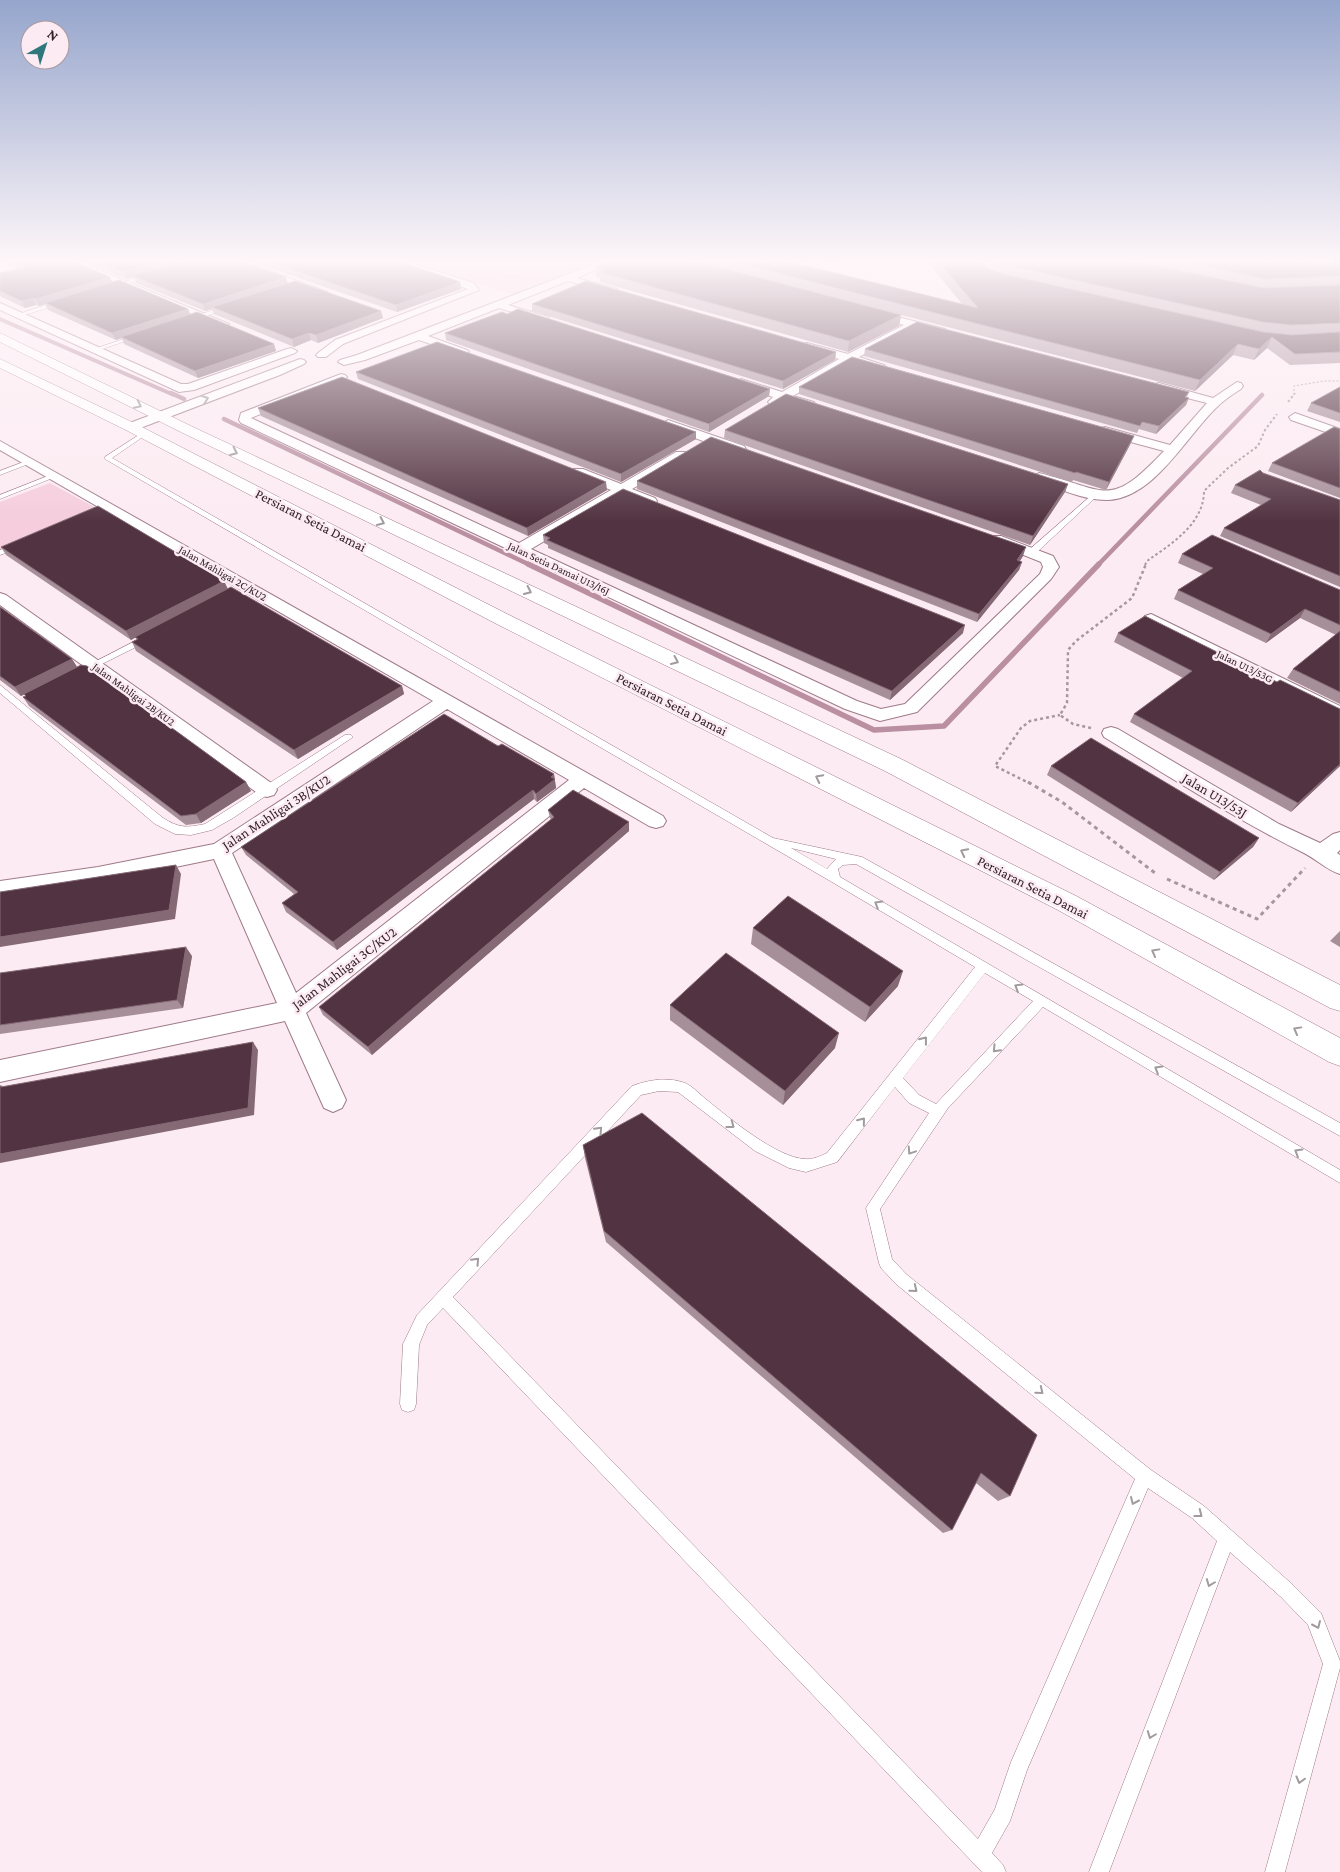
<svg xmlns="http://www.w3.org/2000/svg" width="1340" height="1872" font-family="'Crimson Pro',serif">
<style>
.green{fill:#f5cddd}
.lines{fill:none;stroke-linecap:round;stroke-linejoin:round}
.stream-far2{stroke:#b98fa1;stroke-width:4}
.stream-far1{stroke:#b98fa1;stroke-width:4.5}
.stream{stroke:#b98fa1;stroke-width:5.5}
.lane-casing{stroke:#9e7a89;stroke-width:1}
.street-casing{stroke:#9e7a89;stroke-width:2}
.secondary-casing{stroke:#9e7a89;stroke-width:1}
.path-far3{stroke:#a7979d;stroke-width:1;stroke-dasharray:2 2;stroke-linecap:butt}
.path-far2{stroke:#a7979d;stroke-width:2;stroke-dasharray:2.5 2.5;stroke-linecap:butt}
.path-far1{stroke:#a7979d;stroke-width:2.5;stroke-dasharray:3 3;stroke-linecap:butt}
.path{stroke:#a7979d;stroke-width:3;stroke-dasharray:4 4;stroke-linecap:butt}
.lane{fill:#fff;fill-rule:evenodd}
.street{fill:#fff;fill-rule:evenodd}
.secondary{fill:#fff;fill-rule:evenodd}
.wall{fill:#a78f9a}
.shaded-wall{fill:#856a76}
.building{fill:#523341;stroke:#856a76}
.oneway{stroke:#a29b9e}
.labels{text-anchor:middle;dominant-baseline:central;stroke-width:5;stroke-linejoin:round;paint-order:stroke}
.far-street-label{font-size:11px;fill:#302127;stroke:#fcebf2}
.street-label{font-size:14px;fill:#302127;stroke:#fcebf2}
</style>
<rect width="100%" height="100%" fill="#fcebf2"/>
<path class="green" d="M409,260H603L514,295Z
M50,483L96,508L0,549V502Z"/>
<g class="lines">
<path class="stream-far2" d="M0,319L174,395"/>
<path class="stream-far1" d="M171,393L184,399
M224,419L530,565
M1098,565L1262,395"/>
<path class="stream" d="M528,564L874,730L944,726L1099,564"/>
<defs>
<path id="lane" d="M147,274L151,275L117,288L113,287Z
M61,300L63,303L21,316L16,315Z
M228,305L230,308L193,320L188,319Z
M136,335L141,336L96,351L91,350Z
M142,433L147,434L112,458L773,838L862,857L1340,1123V1136L856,864L843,865L838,869L840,877L1340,1170V1183L1043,1007L948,1108L880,1209L892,1259L906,1274L1151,1470L1204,1506L1293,1585L1321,1613L1340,1661V1668L1285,1872H1265L1323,1664L1308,1625L1281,1597L1230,1552L1109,1872H1089L1217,1541L1192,1518L1148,1488L1027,1770L1010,1821L992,1853L1003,1865L1006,1872H982L443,1308L427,1325L419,1345L416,1404L414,1410L408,1412L402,1410L400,1404L403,1344L417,1315L632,1086C648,1080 666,1077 682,1082C691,1084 699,1094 707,1100C729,1118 777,1158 805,1159C812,1160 821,1156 827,1153L975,967L832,882L105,459V457ZM791,848L836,859L827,869ZM985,973L1033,1001L936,1104L919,1095L903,1078ZM895,1087L909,1103L929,1113L866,1208L879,1263L881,1268L896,1284L1135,1479L1011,1762L995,1809L978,1839L453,1297L641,1095L659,1091L678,1092L755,1151L789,1168L806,1172L837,1162Z
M29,460L32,462L31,463L0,475V471Z
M53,474L56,476L55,477L0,499V495Z
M1093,494L1098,495L1035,554H1029V550Z
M17,544L21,546L20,548L0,555V550Z
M147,635L150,636V640L90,670L87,671L83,668Z
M0,685L163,818C179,828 186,828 205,824L345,735H351L353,737L233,818L212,830L191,835L175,834L155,824L0,693Z"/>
<path id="street" d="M61,260H75L229,324L224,327L220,326Z
M226,260H241L327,292L322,295L318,294Z
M397,260H408L410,263L474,283L479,290L343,344L326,357H318L316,355L318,353L335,340L468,289L404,267Z
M605,260H619L577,278L617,289V293L613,294L568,281L508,305L548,317L549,319L548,321H540L499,308L428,336L467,350L469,352L467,354H459L419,340L365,360L344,365L338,362L340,360L357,355Z
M0,303L181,384H188L287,349L291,348L297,351L295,353L194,390L179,392L0,310Z
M870,310L945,329L946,331L941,334L914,327L859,357L884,365L886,367L884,369L880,370L850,362L793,396L814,402L816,405L814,408L810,409L785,401L778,405H770L768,402L773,397L737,385L735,383L741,379L782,392L839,359L803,348L801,346L803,344L807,343L848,354L904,325L866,315L865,313Z
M300,359L304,360L306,362L304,364L280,375L135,430H127L125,427L127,424Z
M341,374L345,375L347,377L345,379L251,418L519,543L611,490L573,475L571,472L573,469H583L621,484L676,452H686L688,455L686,458L632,489L655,498L657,501L655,504H645L622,495L531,549L857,701L881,709L905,704L1040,574L1043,567L1041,562L991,542L989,539L991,536H1001L1053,556L1059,567L1051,579L917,712L880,721L845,709L241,423L239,420L241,413Z
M1237,382L1241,383L1243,386L1241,389C1233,394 1224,400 1217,407C1187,435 1154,499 1107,500C1082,500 1058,488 1034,480L1032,477L1039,473C1108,490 1108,510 1164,451L1101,434L1099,431L1101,428L1105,427L1170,445L1207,403L1155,390L1153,387L1155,384L1159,383L1213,398Z
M1295,413L1340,429V437L1291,420L1289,417Z
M668,420L744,446L746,449L739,453L734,452L664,427L662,424Z
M0,441L663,816L666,821L663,826L656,828L649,826L584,788L306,1013L346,1100L342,1108L333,1112L324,1108L285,1021L0,1082V1060L277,1003L214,859L98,883L0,897V881L98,867L214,844L433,701L0,450ZM447,709L569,780L296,993L232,853Z
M0,593L6,595L274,785L277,790L274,795L267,797L260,795L0,605Z
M1151,614L1340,706V719L1145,622L1143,619L1145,616Z
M1111,727L1118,729L1279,824L1320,843L1333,834L1340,832V850L1337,853L1340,855V874C1327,870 1316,859 1304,853C1235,819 1170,777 1104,737L1102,733L1104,729Z"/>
<path id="secondary" d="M0,333L195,428L901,759L1340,985V1011L1330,1008L885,771L185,434L0,342Z
M0,359L136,424L505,613L1076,896L1340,1038V1066L1329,1062L1058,910L491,621L126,430L0,368Z"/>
</defs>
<use href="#lane" class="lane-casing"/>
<use href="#street" class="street-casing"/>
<use href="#secondary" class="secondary-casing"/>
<path class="path-far3" d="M459,260L510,276H523
M792,260L812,265L831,264L834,260
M550,265L559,260
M1294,395V386L1324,381H1340"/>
<path class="path-far2" d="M1288,402L1295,393
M1145,565L1147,561C1171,544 1204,524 1204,491L1228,468L1258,446L1265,430L1277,414"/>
<path class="path-far1" d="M1091,728L1073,724L1060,715L1067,703L1068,650L1076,641L1132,598L1146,564
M1031,784L995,766L1021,728L1030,721L1060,715"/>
<path class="path" d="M1028,782L1062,802L1155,873
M1167,879L1257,919L1305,868"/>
<use href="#lane" class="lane"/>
<use href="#street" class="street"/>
<use href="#secondary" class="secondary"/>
</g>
<path class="wall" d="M0,260H70L110,277L112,282L188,309L190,314L274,344L276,351L198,378L124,344L122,338L116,340L48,310L45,304L39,306L36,305L25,308L0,296V273L18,269L0,261Z
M80,260H237L287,283L381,311L383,318L318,343L311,340L294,347L214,314L212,309L205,311L136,283L134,277L127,279Z
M247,260H395L460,282L461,289L397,312Z
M612,260H782L963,305L926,260H980L989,268L994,270L984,260H1340V363L1290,365L1267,348L1254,360L1233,355L1195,391L901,315L899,326L848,352L600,282V278L596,277V267Z
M532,304L836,352L835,360L783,389L532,311Z
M445,333L770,389L769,396L709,432L446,340Z
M865,349L1189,392L1187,397L1186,405L1156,434L1139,429L1137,433L864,356Z
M356,372L696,432V439L621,482L358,379Z
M799,387L1131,443L1106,490L1073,480L1072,482L799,394Z
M1340,387V422L1307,411L1311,403Z
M258,408L607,490L528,536L261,416Z
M1340,429V498L1268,471L1272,463Z
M725,430L1068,484L1065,492L1030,545L724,438Z
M1263,473L1340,500V587L1220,536L1224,528L1261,505L1231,493L1235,485Z
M637,481L1023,556L1020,561L1022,562L1019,570L977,622L637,489Z
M543,535L963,633L890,700L548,548V545L544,543Z
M1,547L224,581L228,589L402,686L404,694L298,759L136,651L132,642L137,640L135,637L131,640L6,555Z
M1182,554L1340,590V704L1287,678L1293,669L1336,635L1300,618L1266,643L1174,599L1178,590L1203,574L1178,563Z
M0,607L72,659L77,667L21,696L0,680Z
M1118,633L1277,682L1340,709V766L1291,812L1130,722L1134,714L1183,678L1114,642Z
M24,694L246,782L251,791L201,823L186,825L29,706L23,697L25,696Z
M498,746L554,774L556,788L537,802L534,799L337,950L286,912L282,903L294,894L246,855L241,847Z
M1051,766L1259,838L1253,847L1214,880L1047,775Z
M548,810L629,831L372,1055L323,1015L319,1007L551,819L550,818Z
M753,928L898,986L865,1022L751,944Z
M1340,931V947L1330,941Z
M192,956L183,1008L0,1034V973Z
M670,1005L835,1048L783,1105L670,1020Z
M583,1145L1010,1496L998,1501L976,1483L952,1530L943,1533L606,1242L585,1158Z"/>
<path class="shaded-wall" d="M164,260H188L133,276L134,277L127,279L124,272Z
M110,277L113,283L45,303V304L39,306L36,299Z
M286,277L288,284L212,307V309L205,311L203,304Z
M460,282L461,289L397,312L396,305Z
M33,298L36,305L25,308L22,301Z
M188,309L191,316L121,337L122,338L116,340L112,333Z
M381,311L383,318L318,343L316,335Z
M901,315L899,326L848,352L849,341Z
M309,333L311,340L294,347L292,339Z
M1272,337L1267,348L1254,360L1259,349Z
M274,344L276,351L198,378L195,371Z
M1238,344L1233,355L1195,391L1200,380Z
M836,352L835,360L783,389V381Z
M770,389L769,396L709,432V424Z
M1189,398L1186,405L1156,434L1159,426Z
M696,432V439L621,482V474Z
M1134,436L1131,443L1106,490L1109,482Z
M606,482L607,490L528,536L527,528Z
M1068,484L1065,492L1030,545L1033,536Z
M1026,547L1023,556L1015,568L1017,560Z
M1022,562L1019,570L977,622L979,614Z
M224,581L228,590L131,640L126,631Z
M1305,609L1300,618L1266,643L1271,634Z
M965,625L963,633L890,700L892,691Z
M72,659L77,667L21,696L15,687Z
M402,686L404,694L298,759L294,750Z
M1340,764V766L1291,812L1298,803Z
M554,774L556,788L537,802L536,794L551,777Z
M246,782L251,791L201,823L196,814Z
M533,790L534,799L337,950L333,942Z
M629,822V831L372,1055L368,1047Z
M1259,838L1253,847L1214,880L1220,872Z
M176,865L181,874L175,919L0,947V937Z
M186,947L192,956L183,1008L177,1000Z
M903,971L898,986L865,1022L870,1007Z
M839,1033L835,1048L783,1105L785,1091Z
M253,1042L258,1050L254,1115L0,1163V1154Z"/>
<path class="building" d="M10,260H70L110,277L36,299L33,298L22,301L0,291V273L26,267Z
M94,260H164L124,272Z
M185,260H237L286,277L203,304L133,276Z
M264,260H395L460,282L396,305Z
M612,260H692L901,315L849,341L599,272L606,270L596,267Z
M726,260H782L978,308L937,260H980L989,268L999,273L1263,332L1292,335L1340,332V352L1295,354L1272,337L1259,349L1238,344L1200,380Z
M996,260H1129L1264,288L1340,285V323L1292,325L1263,322L1006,265Z
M1176,260H1293L1311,264L1328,263L1334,260H1340V276L1265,279Z
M119,280L188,309L112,333L45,303Z
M295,281L381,311L316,335L309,333L292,339L212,307Z
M586,281L836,352L783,381L532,304Z
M518,309L770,389L709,424L445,333L502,312L507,314Z
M197,312L274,344L195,371L121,337Z
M917,322L1189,392L1185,397L1189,398L1159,426L1142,422L1140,426L865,349Z
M437,342L696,432L621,474L356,372Z
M852,357L1134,436L1109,482L1076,472L1075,473L799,387Z
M342,377L606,482L527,528L258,408Z
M1340,387V413L1311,403Z
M786,394L1068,484L1033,536L725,430Z
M1334,427L1340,429V488L1272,463Z
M711,437L1026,547L1017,560L1022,562L979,614L637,481Z
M1260,470L1263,473L1340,500V576L1224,528L1271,499L1235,485Z
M623,489L965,625L892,691L547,540L550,538L543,535Z
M98,506L224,581L126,631L1,547Z
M1212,535L1340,590V625L1305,609L1271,634L1178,590L1213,568L1182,554Z
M231,587L402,686L294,750L132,642L138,639L135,637Z
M0,607L72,659L15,687L0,676Z
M1145,616L1277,682L1280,680L1340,709V764L1298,803L1134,714L1192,671L1118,633Z
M1340,631V692L1293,669Z
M81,665L87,666L246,782L196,814L181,816L23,697L26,696L24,694Z
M444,714L498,746L502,744L554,774L551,777L555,779L536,794L533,790L333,942L282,903L298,892L241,847Z
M1091,738L1259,838L1220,872L1051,766Z
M573,790L629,822L368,1047L319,1007L554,817L548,810Z
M176,865L169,910L0,937V892Z
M788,896L903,971L870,1007L753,928Z
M186,947L177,1000L0,1025V973Z
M726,953L839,1033L785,1091L670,1005Z
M253,1042L248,1108L0,1154V1086H2L1,1087Z
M642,1113L1037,1435L1010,1496L981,1473L952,1530L604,1231L583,1145Z"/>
<defs><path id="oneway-chevron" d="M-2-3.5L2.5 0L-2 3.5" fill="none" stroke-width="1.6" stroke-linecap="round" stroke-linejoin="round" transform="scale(1.25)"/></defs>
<g class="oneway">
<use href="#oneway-chevron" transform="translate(205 399) rotate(-20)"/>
<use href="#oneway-chevron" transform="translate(138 405) rotate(26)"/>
<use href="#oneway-chevron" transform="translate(234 452) rotate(25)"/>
<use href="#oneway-chevron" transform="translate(381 522) rotate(25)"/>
<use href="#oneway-chevron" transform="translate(528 591) rotate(25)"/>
<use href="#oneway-chevron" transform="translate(675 661) rotate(25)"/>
<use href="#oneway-chevron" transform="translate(819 778) rotate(-153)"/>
<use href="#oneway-chevron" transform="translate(964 852) rotate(-153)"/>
<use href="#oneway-chevron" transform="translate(878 904) rotate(-149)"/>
<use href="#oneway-chevron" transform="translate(1155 952) rotate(-151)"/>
<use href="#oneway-chevron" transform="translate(1018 987) rotate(-149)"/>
<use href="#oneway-chevron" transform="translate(1297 1030) rotate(-151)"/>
<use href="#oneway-chevron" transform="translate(924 1040) rotate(-52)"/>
<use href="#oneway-chevron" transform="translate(996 1049) rotate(133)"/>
<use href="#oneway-chevron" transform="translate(1158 1069) rotate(-149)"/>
<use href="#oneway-chevron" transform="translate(862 1121) rotate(-51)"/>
<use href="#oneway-chevron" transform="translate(731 1125) rotate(37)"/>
<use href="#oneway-chevron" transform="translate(599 1130) rotate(-47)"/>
<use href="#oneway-chevron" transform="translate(911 1151) rotate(124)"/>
<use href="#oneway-chevron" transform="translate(1298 1152) rotate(-149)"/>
<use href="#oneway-chevron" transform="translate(476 1261) rotate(-47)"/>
<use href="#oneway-chevron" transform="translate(914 1289) rotate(39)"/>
<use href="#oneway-chevron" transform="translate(1040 1391) rotate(39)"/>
<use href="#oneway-chevron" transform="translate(1134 1501) rotate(114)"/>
<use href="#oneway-chevron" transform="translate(1199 1514) rotate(38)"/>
<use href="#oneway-chevron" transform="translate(1210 1583) rotate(111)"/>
<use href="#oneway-chevron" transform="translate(1317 1625) rotate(66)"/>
<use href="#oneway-chevron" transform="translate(1151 1735) rotate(111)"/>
<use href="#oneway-chevron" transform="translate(1300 1780) rotate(105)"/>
</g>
<linearGradient id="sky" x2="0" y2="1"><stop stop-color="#95a5cc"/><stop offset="0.5" stop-color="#fef6f9"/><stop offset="1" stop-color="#fef6f9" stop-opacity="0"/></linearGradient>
<rect width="1340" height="522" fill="url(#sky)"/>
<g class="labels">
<g class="far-street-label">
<text transform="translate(559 568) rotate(25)">Jalan Setia Damai U13/16J</text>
<text transform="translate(223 573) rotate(30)">Jalan Mahligai 2C/KU2</text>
<text transform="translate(1245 666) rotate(26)">Jalan U13/53G</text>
<text transform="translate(134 694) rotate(36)">Jalan Mahligai 2B/KU2</text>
</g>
<g class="street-label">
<text transform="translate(311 520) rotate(27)">Persiaran Setia Damai</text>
<text transform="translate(672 704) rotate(27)">Persiaran Setia Damai</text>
<text transform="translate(1215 795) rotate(31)">Jalan U13/53J</text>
<text transform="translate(276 812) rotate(-33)">Jalan Mahligai 3B/KU2</text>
<text transform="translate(1033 887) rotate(27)">Persiaran Setia Damai</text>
<text transform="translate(344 968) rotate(-37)">Jalan Mahligai 3C/KU2</text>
</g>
</g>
<g transform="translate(45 45) rotate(39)"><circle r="24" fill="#fcebf2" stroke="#aa9aa1"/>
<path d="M0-4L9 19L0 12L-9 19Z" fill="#2e787d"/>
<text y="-8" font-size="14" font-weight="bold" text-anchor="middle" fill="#302127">N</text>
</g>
</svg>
